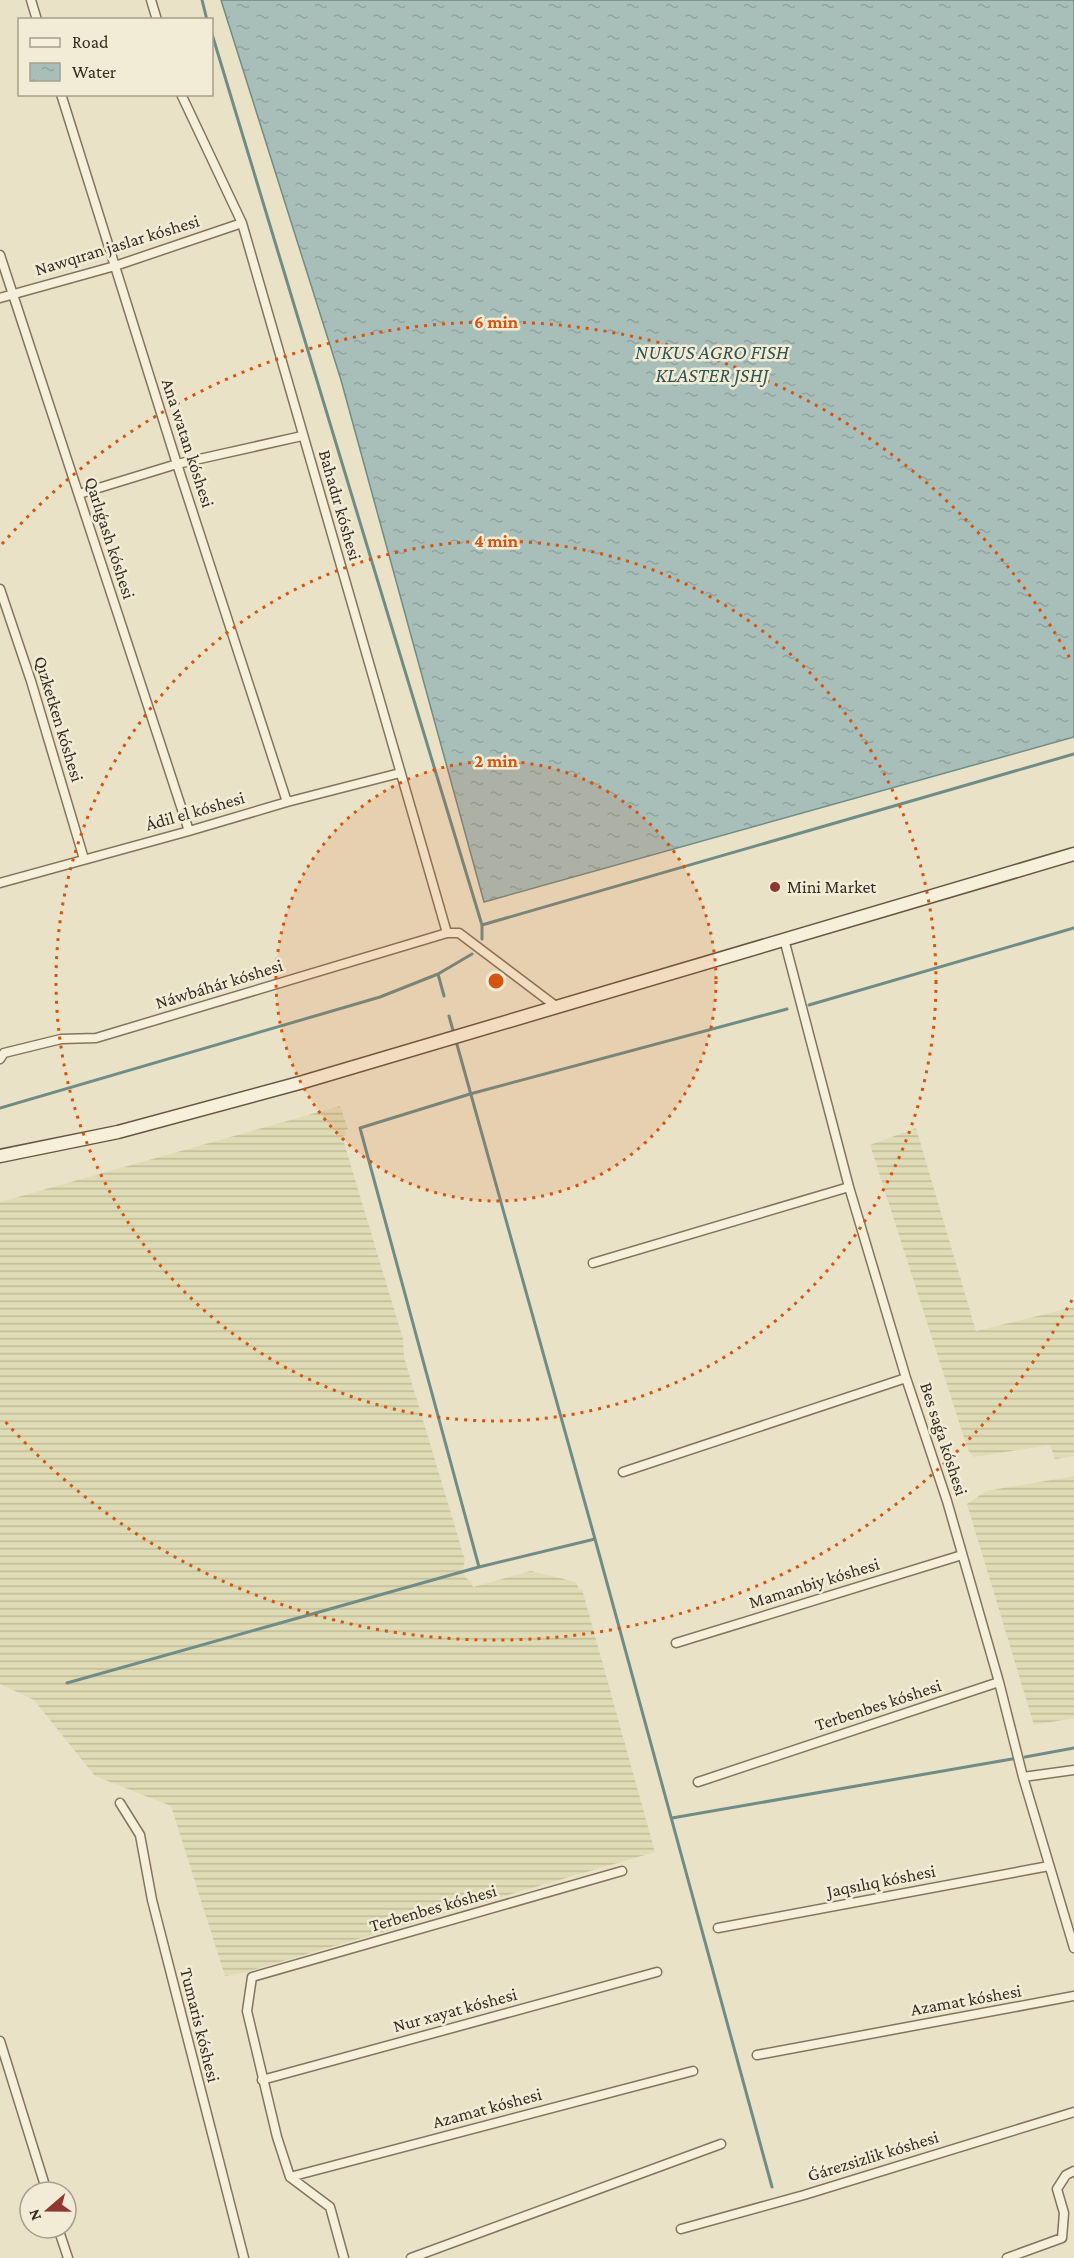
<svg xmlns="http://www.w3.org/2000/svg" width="1074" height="2258" font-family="'Crimson Pro',serif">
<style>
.farmland{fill:url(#farmland-rules)}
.water{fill:url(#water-ripples);stroke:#6f8c86;stroke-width:1.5}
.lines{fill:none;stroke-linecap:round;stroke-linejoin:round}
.stream{stroke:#6f8c86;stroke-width:3}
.street-casing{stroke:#84745e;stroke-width:11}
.secondary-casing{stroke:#665641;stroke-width:15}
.street{stroke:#f6efd9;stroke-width:8}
.secondary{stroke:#f6efd9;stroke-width:12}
.ring{fill:none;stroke:#d6540e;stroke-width:3;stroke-dasharray:3 6}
.poi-dot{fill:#8e3733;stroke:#f2ecd6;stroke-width:2}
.labels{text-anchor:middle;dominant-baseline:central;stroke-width:5;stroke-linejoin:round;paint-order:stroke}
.street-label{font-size:18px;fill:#362c20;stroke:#f2ecd6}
.poi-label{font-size:18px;fill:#362c20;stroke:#f2ecd6;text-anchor:start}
.water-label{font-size:20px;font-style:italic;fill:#315454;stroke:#f2ecd6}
.centre{fill:#d6540e;stroke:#f2ecd6;stroke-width:3}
.ring-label{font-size:18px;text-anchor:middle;font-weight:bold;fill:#d6540e;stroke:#f2ecd6;stroke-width:5;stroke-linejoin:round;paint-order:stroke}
</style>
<defs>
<pattern id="farmland-rules" width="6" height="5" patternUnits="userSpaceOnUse" patternTransform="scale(1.5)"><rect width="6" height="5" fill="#dfdbb5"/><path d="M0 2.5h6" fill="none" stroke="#c0bc9b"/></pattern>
<pattern id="water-ripples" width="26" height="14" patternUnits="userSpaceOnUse" patternTransform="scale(1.5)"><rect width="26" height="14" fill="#a8beb9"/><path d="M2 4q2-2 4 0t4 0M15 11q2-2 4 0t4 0" fill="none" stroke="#91a39f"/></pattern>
</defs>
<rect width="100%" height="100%" fill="#eae2c7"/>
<path class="farmland" d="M340,1106L348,1129L345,1130L346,1135L342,1136L403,1339L404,1357L465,1560L463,1569L465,1577L471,1582L473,1587L531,1571L576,1582L579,1590L582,1589L655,1852L242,1973L225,1976L171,1806L95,1776L34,1700L0,1684V1202Z
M916,1128L976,1331L1074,1307V1456L1055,1459L1050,1445L974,1457L968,1450L870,1145Z
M1074,1476V1718L1034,1725L967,1504L986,1491Z"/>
<path class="water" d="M221,0H1074V737L484,902L341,380Z"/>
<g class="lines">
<path class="stream" d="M202,0L207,20
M212,34L482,925V939
M482,925L1074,754
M438,974L472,954
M809,1005L1074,928
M449,1016L454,1034
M456,1041L595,1539L772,2187
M0,1108L380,997L438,974L444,996
M479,1567L595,1539
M67,1683L479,1567L360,1128L470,1094L787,1009
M1025,1757L1074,1748
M672,1818L1012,1759"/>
<defs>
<path id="street" d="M31,0L37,20
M151,0L157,20
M61,94L177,464L287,802
M181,94L242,223L447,933
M0,255L189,831
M0,298L115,266L242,223
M79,494L177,464L302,436
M0,589L31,681L84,859
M0,883L189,831L287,802L400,773
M784,939L849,1187L906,1378L947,1501L999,1682L1023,1777L1074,1948
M0,1059L4,1053L61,1039L96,1038L447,933H459L557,1007
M593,1263L849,1187
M623,1472L906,1378
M676,1643L962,1555
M1023,1777L1074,1770
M698,1782L999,1682
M120,1803L140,1835L152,1900L244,2258
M718,1928L1049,1866
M0,2041L47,2192
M757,2055L1074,1996
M262,2080L657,1972
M290,2177L693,2071
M58,2228L68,2258
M681,2229L804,2195L1074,2112
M344,2258L330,2207L290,2177L277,2137L247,2011L252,1977L622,1871
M411,2258L721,2144
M1007,2258L1062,2238L1064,2213L1057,2189L1066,2175L1074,2171"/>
<path id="secondary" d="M0,1156L118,1132L303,1082L1074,854"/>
</defs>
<use href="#street" class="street-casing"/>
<use href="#secondary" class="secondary-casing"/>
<use href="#street" class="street"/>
<use href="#secondary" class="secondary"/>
</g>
<circle cx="496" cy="981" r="220" fill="#d6540e" fill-opacity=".12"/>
<g class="ring">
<circle cx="496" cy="981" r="220"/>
<circle cx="496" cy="981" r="440"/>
<path d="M1072 1300A659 659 0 0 1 2 1418M2 544A659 659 0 0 1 1072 662"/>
</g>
<circle class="poi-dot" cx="775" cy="887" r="6"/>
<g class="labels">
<g class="street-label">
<text transform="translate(117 245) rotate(-17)">Nawqıran jaslar kóshesi</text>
<text transform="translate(188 443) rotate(72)">Ana watan kóshesi</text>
<text transform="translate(340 505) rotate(74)">Bahadır kóshesi</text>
<text transform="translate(110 538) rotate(72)">Qarlıǵash kóshesi</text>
<text transform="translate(59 719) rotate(73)">Qızketken kóshesi</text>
<text transform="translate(195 811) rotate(-16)">Ádil el kóshesi</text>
<text transform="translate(219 984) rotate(-17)">Náwbáhár kóshesi</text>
<text transform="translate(944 1439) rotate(72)">Bes saǵa kóshesi</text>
<text transform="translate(814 1583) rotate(-17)">Mamanbiy kóshesi</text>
<text transform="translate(878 1705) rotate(-18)">Terbenbes kóshesi</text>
<text transform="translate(881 1881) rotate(-11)">Jaqsılıq kóshesi</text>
<text transform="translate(433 1908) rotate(-16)">Terbenbes kóshesi</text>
<text transform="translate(966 2000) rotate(-10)">Azamat kóshesi</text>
<text transform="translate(455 2010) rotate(-15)">Nur xayat kóshesi</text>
<text transform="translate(200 2025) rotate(76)">Tumaris kóshesi</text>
<text transform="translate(487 2108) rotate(-15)">Azamat kóshesi</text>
<text transform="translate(873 2156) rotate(-17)">Ǵárezsizlik kóshesi</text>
</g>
<g class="poi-label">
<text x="787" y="887">Mini Market</text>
</g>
<g class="water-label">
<text x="712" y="352">NUKUS AGRO FISH<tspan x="712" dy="23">KLASTER JSHJ</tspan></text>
</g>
</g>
<circle cx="496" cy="981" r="9" class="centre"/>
<g class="ring-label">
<text x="496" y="328">6 min</text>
<text x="496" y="547">4 min</text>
<text x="496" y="767">2 min</text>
</g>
<rect x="18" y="18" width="195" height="78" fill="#f2ecd6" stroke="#a79f8d" stroke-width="1.5"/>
<rect x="30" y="38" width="30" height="9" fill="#f6efd9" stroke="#a79f8d" stroke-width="1.5"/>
<text x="72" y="48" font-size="18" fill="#362c20">Road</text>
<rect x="30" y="63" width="30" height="18" fill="url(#water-ripples)" stroke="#a79f8d" stroke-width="1.5"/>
<text x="72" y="78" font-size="18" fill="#362c20">Water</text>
<g transform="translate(48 2210) rotate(250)"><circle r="28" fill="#f2ecd6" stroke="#a79f8d" stroke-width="1.5"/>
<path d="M0-4.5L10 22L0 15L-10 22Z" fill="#8e3733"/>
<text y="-9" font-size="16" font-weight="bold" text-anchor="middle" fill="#362c20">N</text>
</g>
</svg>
